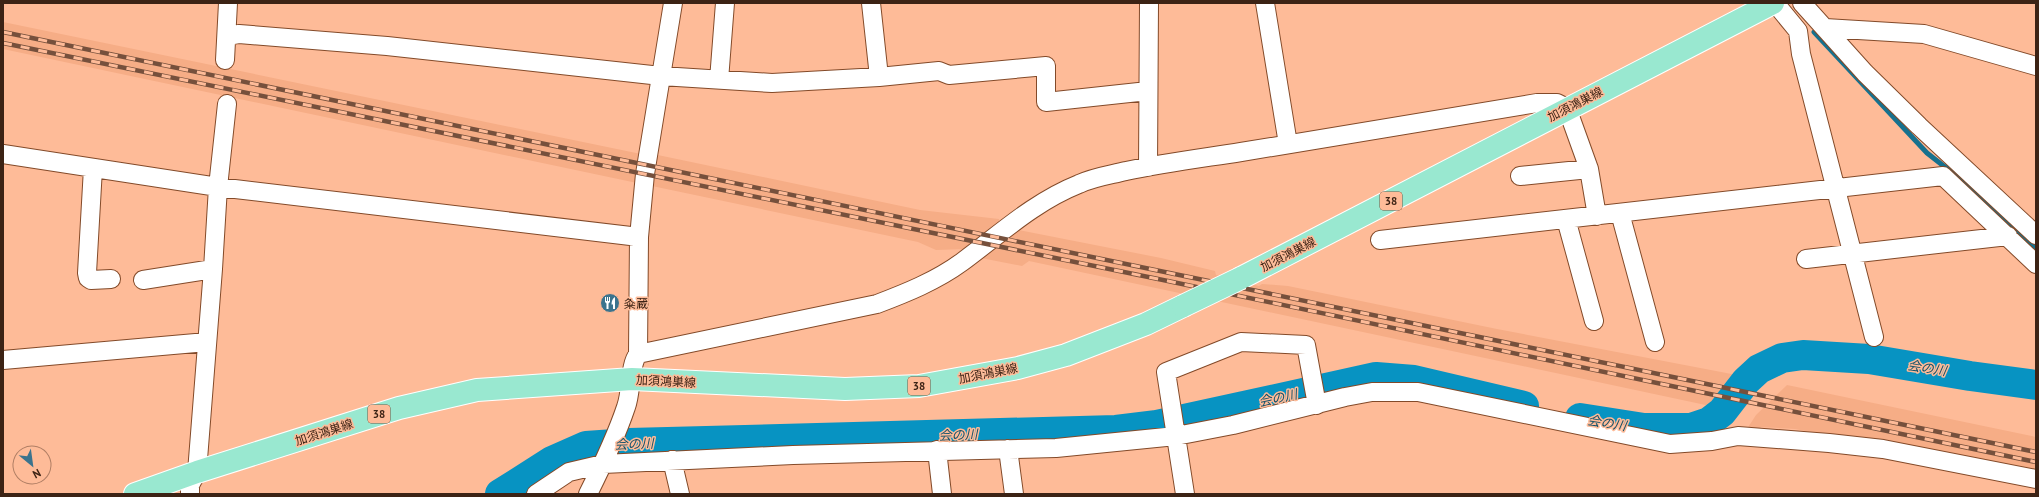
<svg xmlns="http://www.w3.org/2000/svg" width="2039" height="497" font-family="'PT Sans','Noto Sans JP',sans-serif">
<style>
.built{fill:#f6ad86}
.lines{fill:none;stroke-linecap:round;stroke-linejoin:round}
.stream{stroke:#17718e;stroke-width:5}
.river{stroke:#0793c2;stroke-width:30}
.minor-casing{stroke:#834a29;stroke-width:20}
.major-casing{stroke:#fff;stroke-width:24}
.minor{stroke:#fff;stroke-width:18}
.major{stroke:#99e8d0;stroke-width:22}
.rail-casing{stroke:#76503c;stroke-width:4.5}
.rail{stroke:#febb98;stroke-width:3;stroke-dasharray:9;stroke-linecap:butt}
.major-bridge-casing{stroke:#fff;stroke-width:24;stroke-linecap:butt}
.major-bridge{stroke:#99e8d0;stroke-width:22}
.labels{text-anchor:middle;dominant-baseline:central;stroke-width:3;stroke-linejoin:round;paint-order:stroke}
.shield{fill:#febb98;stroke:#76513c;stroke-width:1}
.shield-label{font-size:11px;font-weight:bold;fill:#3c2315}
.street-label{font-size:12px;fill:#3c2315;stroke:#febb98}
.poi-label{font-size:12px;fill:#3c2315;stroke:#febb98;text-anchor:start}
.water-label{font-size:13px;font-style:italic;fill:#12516a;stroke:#febb98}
</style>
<rect width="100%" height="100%" fill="#febb98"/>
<path class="built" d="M3,22L641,154L637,183L3,49Z
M653,154L920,210L999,219L998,226L965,249L936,250L918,242L652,186Z
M1014,229L1161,258L1215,271L1216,275L1259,286L1262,284L1288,286L1497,329L1742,376L1715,407L1029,261L1022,266L981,258Z
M1787,385L2036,437V475L1795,429L1761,427L1756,432H1745L1756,415Z"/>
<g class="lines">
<path class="stream" d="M1814,32L1927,153L1968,185L2036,248"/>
<path class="river" d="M1580,418L1644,428H1691L1709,422L1722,412L1746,381L1759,369L1782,358L1803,355L1869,359L1970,376L2036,385
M500,494L552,461L586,446L629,443L1116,430L1157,425L1376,377L1414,380L1524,406"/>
<defs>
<path id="minor" d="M1265,3L1288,144
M1775,3L1798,31L1801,54L1874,337
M1802,3L1865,73L1919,126L2036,235
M1825,28L1924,34L2036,66
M227,36L239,34L387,46L661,76L772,83L879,77L871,3
M225,60L228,3
M879,77L939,71L949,75L1046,66V102L1148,91
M719,80L725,3
M3,154L218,187L639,237
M1148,167L1149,3
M93,168L87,273L88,278L91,280L111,279
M1520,176L1589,169
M1620,213L1655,342
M1566,219L1594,321
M1380,240L1943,176L2036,264
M1806,259L2008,236
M143,280L213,269
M638,354L877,304C906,293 936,281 962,262C1000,234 1034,202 1079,184C1094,177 1110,175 1126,171C1164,163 1203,158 1241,152C1340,136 1439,119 1537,103H1557L1567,108L1589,169L1597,216
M3,360L207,342
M1008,449L1014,494
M937,450L942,494
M672,460L680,494
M190,494V485L197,472L213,269L218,187L227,104
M536,494L569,472L603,464L793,455L1056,448L1176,436L1233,425L1345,397L1372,392H1418L1670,444L1712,441L1738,436L1829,443L1883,449L2036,479
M588,494C602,466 616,437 626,407C632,391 629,366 638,354L639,237L645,174L673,3
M1185,494L1166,372L1241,342L1306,345L1317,405"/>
<path id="major" d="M1241,278L1773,3
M135,494L197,472L399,408L477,390L632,379L845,389L919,386L1018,368L1066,355L1146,324L1183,306"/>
</defs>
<use href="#minor" class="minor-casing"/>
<use href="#major" class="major-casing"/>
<use href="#minor" class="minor"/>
<use href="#major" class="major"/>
<defs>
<path id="rail" d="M3,32L2036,452
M3,43L1163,280L2036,462"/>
</defs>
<use href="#rail" class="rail-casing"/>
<use href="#rail" class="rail"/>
<defs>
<path id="major-bridge" d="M1183,306L1241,278"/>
</defs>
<use href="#major-bridge" class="major-bridge-casing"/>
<use href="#major-bridge" class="major-bridge"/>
</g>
<defs>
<symbol id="restaurant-disc" viewBox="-11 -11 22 22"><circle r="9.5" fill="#3b738d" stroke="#febb98"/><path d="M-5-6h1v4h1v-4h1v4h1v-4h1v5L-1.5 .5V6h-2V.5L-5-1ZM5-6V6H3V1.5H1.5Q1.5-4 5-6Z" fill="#fff"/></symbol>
</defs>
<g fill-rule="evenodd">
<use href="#restaurant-disc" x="599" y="292" width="22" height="22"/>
</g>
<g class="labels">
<g class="shield">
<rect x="1380" y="192" width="22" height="18" rx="3"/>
<rect x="908" y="377" width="22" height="18" rx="3"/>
<rect x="368" y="405" width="22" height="18" rx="3"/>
</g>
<g class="shield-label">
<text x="1391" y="201">38</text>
<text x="919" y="386">38</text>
<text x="379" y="414">38</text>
</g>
<g class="street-label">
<text transform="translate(1575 104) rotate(-27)">加須鴻巣線</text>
<text transform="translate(1288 254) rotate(-27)">加須鴻巣線</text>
<text transform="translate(988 373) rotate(-11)">加須鴻巣線</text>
<text transform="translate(666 381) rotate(3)">加須鴻巣線</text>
<text transform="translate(324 432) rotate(-18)">加須鴻巣線</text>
</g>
<g class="poi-label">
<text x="624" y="303">粂蔵</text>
</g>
<g class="water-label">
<text transform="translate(1927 368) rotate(9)">会の川</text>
<text transform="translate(1278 398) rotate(-12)">会の川</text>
<text transform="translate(1607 423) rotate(9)">会の川</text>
<text transform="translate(958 435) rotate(-2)">会の川</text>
<text transform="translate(634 444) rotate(-2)">会の川</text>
</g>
</g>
<rect width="2039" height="497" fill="none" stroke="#3c2315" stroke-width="8"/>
<g transform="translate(32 465) rotate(151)"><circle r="19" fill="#febb98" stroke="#b07e64"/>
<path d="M0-3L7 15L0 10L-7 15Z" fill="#3b738d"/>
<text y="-6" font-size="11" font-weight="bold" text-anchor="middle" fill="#3c2315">N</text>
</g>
</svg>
